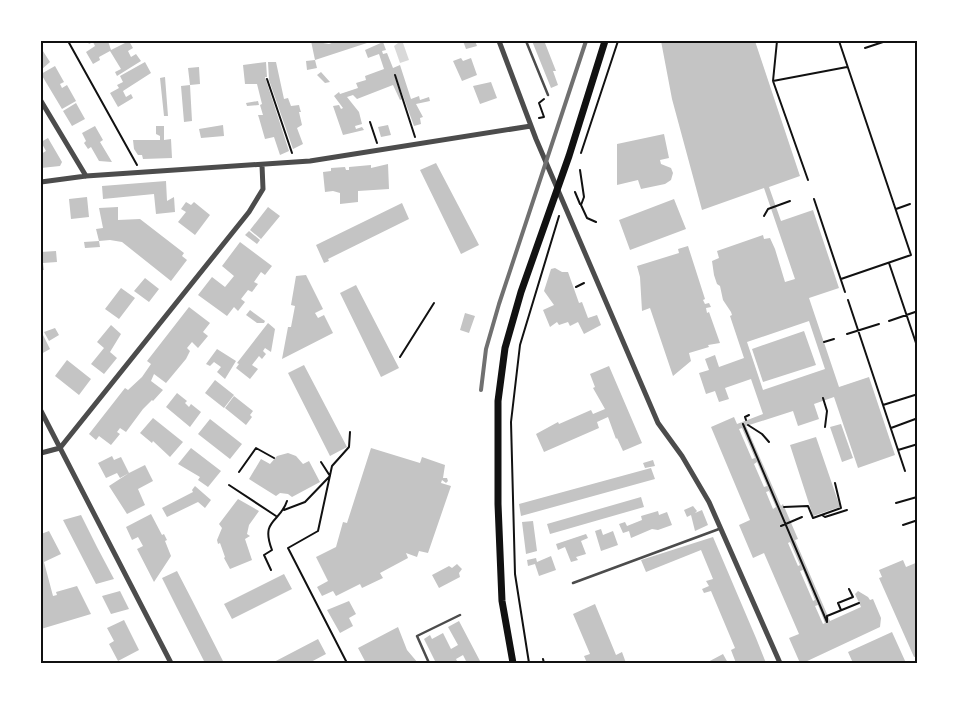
<svg xmlns="http://www.w3.org/2000/svg" width="959" height="704" font-family="'Archivo Narrow',sans-serif">
<style>
.water{fill:#d9d9d9}
.building{fill:#c4c4c4;fill-rule:evenodd}
.lines{fill:none;stroke-linecap:round;stroke-linejoin:round}
.path{stroke:#111;stroke-width:2}
.service{stroke:#4c4c4c;stroke-width:2.5}
.minor{stroke:#4c4c4c;stroke-width:5}
.secondary{stroke:#111;stroke-width:7}
.rail{stroke:#707070;stroke-width:4}
.neatline{fill:none;stroke:#111;stroke-width:2}
</style>
<rect width="100%" height="100%" fill="#fff"/>
<path class="water" d="M398,43H403L409,60L400,63L394,46Z"/>
<path class="building" d="M87,41H108L111,50L129,41L133,48L128,51L131,57L136,54L141,61L117,76L115,72L121,69L110,51L99,57L100,60L93,64L86,52L95,46L93,42L89,44Z
M311,41L329,44L337,41L370,42L315,60Z
M463,41H475L477,46L466,49Z
M532,41H550L545,43L556,71H553L558,85L551,88Z
M661,41H755L800,176L769,187L781,221L813,210L839,288L809,298L839,387L869,377L895,455L858,468L834,397L814,404L819,419L798,426L793,411L746,426L781,506L783,504L798,539L795,540L830,621L861,607L855,594L858,591L868,597L870,600L873,599L881,618L880,627L803,663H800L789,638L799,634L764,553L753,558L739,525L750,520L711,427L734,417L737,424L763,414L751,379L725,388L729,399L719,402L715,391L706,394L699,373L709,370L705,359L715,355L719,367L744,358L730,316L732,315L731,312L723,300L720,286L717,284L714,275L712,261L719,258L717,251L763,235L764,239L770,238L775,249L785,282L795,279L764,188L702,210L672,99ZM809,321L825,369L763,390L747,342ZM742,428L755,458L752,459L739,429ZM757,462L767,486L764,487L754,464ZM769,491L776,507L773,509L766,492ZM790,542L800,565L798,566L788,543ZM803,570L815,600L813,601L800,571ZM818,605L825,623L823,624L815,606Z
M383,42L386,50L382,51L383,54L387,53L393,68L400,65L411,99L419,96L420,100L429,97L430,101L416,104L423,117L420,118L421,124L414,126L395,74L394,75L403,99L400,100L393,85L357,99L353,95L347,97L359,112L362,124L355,126L356,129L362,127L364,130L343,135L333,106L339,105L341,109L343,108L334,96L339,92L340,94L358,88L356,83L366,80L365,76L384,69L379,54L368,58L365,50Z
M41,48L50,62L41,70Z
M461,58L463,61L471,58L477,75L462,81L453,61Z
M315,60L317,68L307,70L306,61Z
M145,62L151,73L123,91L126,97L131,94L133,98L118,107L110,93L119,88L117,85L123,82L120,76Z
M266,62L267,77H265L289,151L280,155L274,137L265,139L259,118L258,115H263L260,105L262,104L257,84H245L243,65Z
M268,62H276L284,99L288,98L291,106L299,105L300,109L301,112H299L302,125L297,128L303,144L293,149L269,80Z
M55,66L64,82L60,84L62,88L67,85L76,101L62,109L41,74Z
M199,67L200,84L190,85L188,68Z
M321,72L330,82L325,83L317,75Z
M165,77L168,116H164L160,78Z
M491,82L497,98L480,104L473,86Z
M190,85L192,121L184,122L181,86Z
M258,101L259,105L247,106L246,103Z
M76,103L85,119L72,126L63,111Z
M223,125L224,136L201,138L199,129Z
M388,125L391,135L381,137L378,127Z
M95,126L103,140L100,142L112,162L99,161L91,147L88,149L84,143L86,141L82,133Z
M156,126H164V140L171,139L172,158L143,159L142,155H138L134,149L133,140H160V136L156,134Z
M664,134L669,158L660,160L661,164L671,168L673,173L671,180L665,184L641,189L638,180L617,185V144Z
M48,138L62,162L60,166L41,168V154L46,151L41,142Z
M436,163L479,245L461,254L420,170Z
M388,164L389,189L358,191V202L340,204V193L333,191L325,192L323,172L331,171V168L345,167L346,170H349V167L371,165V168Z
M166,181L167,201L174,197L175,212L156,214L154,194L103,199L102,186Z
M87,197L89,217L71,219L69,199Z
M674,199L686,229L630,250L619,220Z
M186,202L191,205L194,202L210,215L195,235L178,222L186,212L181,209Z
M402,203L409,219L328,259L329,261L324,263L316,245Z
M118,207V220L140,219L184,253L182,256L187,260L171,281L122,242L110,240L99,241L100,247L85,248L84,242L99,241L96,229L103,228L99,208Z
M268,207L280,216L261,239L250,230Z
M249,231L260,240L257,244L245,235Z
M240,242L272,266L265,275L261,272L254,282L258,284L252,292L248,290L241,299L245,302L238,311L234,307L227,316L198,295L212,277L225,287L234,276L222,266Z
M688,246L705,299L703,300L705,304L709,303L711,307L706,308L707,313L709,312L720,343L708,345L709,347L689,353L691,361L673,376L650,308L642,311L640,277L637,266L679,253L678,249Z
M56,251L57,262L43,263L44,270H41V252Z
M555,268L562,272H568L579,303L582,302L588,318L597,315L601,325L584,334L578,322L570,326L568,322L559,325L557,322L550,327L543,310L554,305L544,291L551,269Z
M306,275L323,309L315,313L318,318L324,315L333,333L282,359L288,327H291L295,306L291,305L296,276Z
M145,278L159,289L149,302L134,291Z
M356,285L399,368L381,377L340,293Z
M121,288L135,298L119,319L105,309Z
M189,307L210,323L203,332L208,336L198,348L192,342L187,348L190,351L186,359L166,383L154,374L151,381L163,390L153,401L152,400L143,409L126,432L120,428L117,432L120,434L111,445L99,436L96,440L89,434L125,388L128,390L142,377L151,364L147,361Z
M250,310L265,321L264,323H257L246,315Z
M465,313L475,316L469,333L460,330Z
M268,323L275,329L271,352L265,348L263,351L266,354L262,359L259,356L252,365L258,369L250,379L236,368L239,364L237,363Z
M111,325L121,334L110,352L117,358L104,374L91,364L104,348L97,342Z
M55,328L59,335L49,341L44,332Z
M41,331L50,349L41,354Z
M804,331L816,365L763,382L752,349Z
M217,349L236,361L225,379L217,372L221,367L214,362L210,366L206,364Z
M67,360L91,379L79,395L55,376Z
M304,365L347,447L330,456L288,373Z
M609,366L642,443L623,451L617,438L616,439L608,417L597,422L599,428L544,452L536,434L558,422L559,424L591,410L593,414L605,409L593,388L595,387L590,374Z
M215,380L234,395L224,408L205,393Z
M177,393L187,401L185,403L189,407L191,404L201,412L190,427L166,407Z
M234,396L253,411L250,415L252,417L246,425L225,408Z
M153,418L183,442L170,457L153,441L152,443L140,433Z
M210,419L242,444L230,459L198,434Z
M841,424L853,458L842,462L830,427Z
M816,437L840,507L813,516L790,445Z
M191,448L221,471L208,487L198,480L200,477L178,464Z
M371,448L420,463L422,457L445,465L443,478H447L448,481L446,483L442,480L441,483L451,486L428,553L419,551L417,557L406,553L408,558L380,573L383,578L362,588L360,584L336,596L333,591L322,596L317,587L328,581L316,557L336,547L343,522L347,523Z
M288,453L296,456L303,464L309,461L320,482L292,497L288,494L280,493L276,496L249,479L261,459L270,464L277,456Z
M112,456L114,460L121,457L129,473L145,465L153,481L138,489L145,505L127,514L109,486L129,473L120,478L117,473L106,478L98,463Z
M653,460L655,466L645,468L643,463Z
M651,468L655,479L521,516L519,504Z
M195,486L211,500L205,508L198,502L167,517L162,508L193,492L192,490Z
M641,497L644,507L550,534L547,524Z
M238,499L259,511L249,525L247,534L250,536L245,539L252,560L230,569L224,558L225,557L220,543L218,544L217,540L222,528L219,524Z
M693,506L697,511L695,513L702,510L708,525L695,531L691,515L687,517L684,510Z
M658,511L659,515L667,512L672,525L658,530L652,529L631,538L629,531L623,533L619,524L625,522L627,526L642,520L641,516Z
M151,514L162,535L164,534L167,540L165,541L171,556L154,582L137,549L143,546L138,537L132,540L126,527Z
M81,515L97,547L114,579L96,584L63,520Z
M533,521L537,551L526,554L522,522Z
M601,529L603,535L613,531L618,545L601,551L595,531Z
M49,531L61,554L44,562L53,596L57,595L56,592L77,586L91,614L41,629V534Z
M586,534L588,538L581,541L586,554L576,557L578,560L571,562L565,547L558,550L556,544Z
M713,537L756,638L766,663H736L731,650L735,648L711,591L704,593L702,589L709,586L706,581L713,579L701,550L646,572L641,560Z
M551,556L556,570L539,576L535,564L528,566L527,560L536,558L537,562Z
M903,560L906,567L918,562V656L914,657L879,578L882,577L879,570Z
M457,564L462,569L459,573L460,577L439,588L432,575L449,566L452,568Z
M177,571L192,600L224,663H205L177,608L162,578Z
M284,574L292,589L232,619L224,604Z
M120,591L129,609L111,614L102,596Z
M349,601L356,614L349,618L353,626L340,633L327,610Z
M595,604L616,655L622,652L626,663H587L584,656L590,654L573,614Z
M124,620L139,650L118,661L109,644L114,641L107,628Z
M459,621L480,661L467,663L463,655L456,659L458,663H436L424,639L430,635L432,639L443,633L451,649L458,645L448,627Z
M398,627L407,650L418,663H366L358,648Z
M892,632L906,663H853L848,652Z
M318,639L326,654L309,663H272Z
M723,654L728,663H706Z"/>
<g class="lines">
<path class="path" d="M68,41L137,165
M839,41L911,255L841,279
M865,48L886,41
M395,75L415,137
M267,79L292,153
M773,81L777,41
M539,118L544,117L539,103L544,99
M370,122L377,143
M581,153L618,41
M580,170L584,197L581,205L587,218L596,222
M808,180L773,81L847,67
M575,192L580,204
M814,199L845,292
M896,209L910,204
M764,216L768,209L790,201
M889,263L918,349
M576,287L584,283
M848,300L905,471
M889,321L918,311
M847,334L879,324
M824,342L834,339
M400,357L434,303
M823,398L827,411L825,427
M883,405L918,394
M746,420L745,417L749,415
M743,424L827,622V616L859,603
M748,425L762,434L769,442
M891,428L918,418
M898,450L918,444
M239,472L256,448L274,458
M229,485L276,516
M896,503L917,497
M784,507L808,506L813,518L841,508L835,483
M284,510L305,502L330,476L321,462
M822,515L825,517L847,510
M903,525L918,520
M781,526L802,517
M271,570L264,555L272,550C260,519 280,523 287,501
M841,610L838,603L853,597L849,589
M543,659L544,663
M347,663L288,548L318,531L332,466L349,447L350,432
M529,663L515,574L511,422L520,345L559,216"/>
<path class="service" d="M526,41L548,95
M573,583L719,529
M429,663L417,636L460,615"/>
<path class="minor" d="M499,41L536,139L658,423L682,456L709,502L780,663
M41,101L86,176
M41,182L86,176L310,161L531,126
M41,411L171,663
M41,453L60,448L249,212L263,189L262,165"/>
<path class="secondary" d="M513,663L502,601L498,504V401L505,348L521,292L569,156L605,41"/>
<path class="rail" d="M481,390L486,349L499,304L586,41"/>
</g>
<rect width="959" height="704" fill="none" stroke="#ffffff" stroke-width="85"/>
<rect x="42" y="42" width="874" height="620" class="neatline"/>
</svg>
